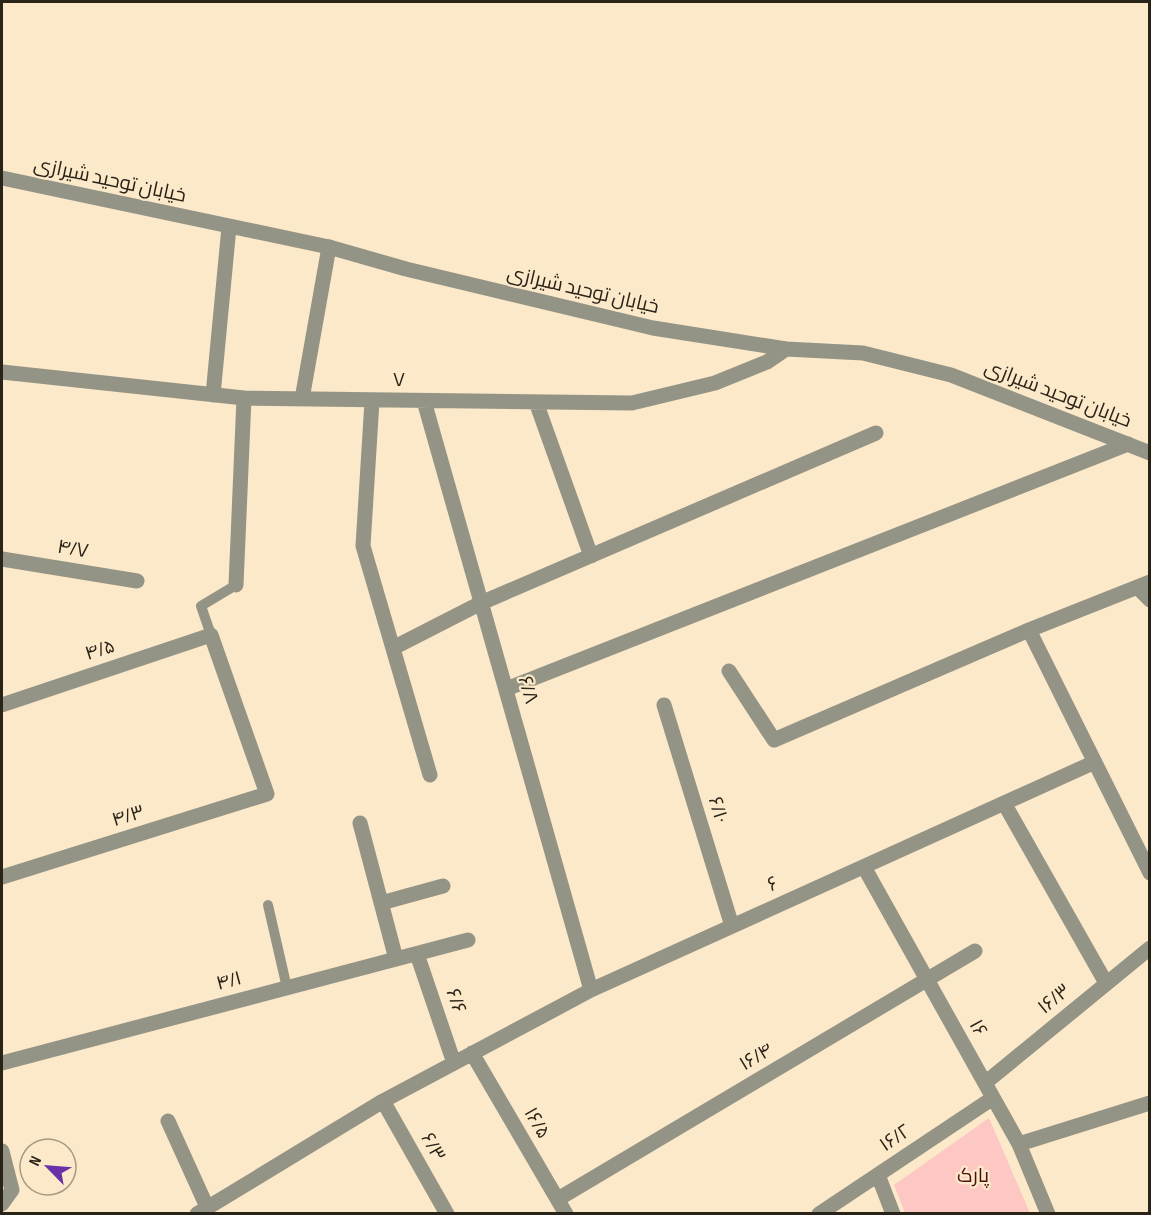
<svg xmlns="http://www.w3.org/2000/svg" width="1151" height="1215" font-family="'Sofia Sans Condensed',Cairo,sans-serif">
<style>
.green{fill:#fdc8c3}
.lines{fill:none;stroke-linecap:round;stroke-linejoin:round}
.service{stroke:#949486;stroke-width:10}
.minor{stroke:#949486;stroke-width:15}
.tertiary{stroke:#949486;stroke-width:15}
.labels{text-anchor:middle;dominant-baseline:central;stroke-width:4.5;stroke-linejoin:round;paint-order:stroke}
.street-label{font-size:20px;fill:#2a2317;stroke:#fce9c9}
.park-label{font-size:20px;fill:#4d1111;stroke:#fce9c9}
</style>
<rect width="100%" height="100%" fill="#fce9c9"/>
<path class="green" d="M989,1118L1030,1213H905L894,1185Z"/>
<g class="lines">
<path class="service" d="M211,635L201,606L236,585
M268,905L287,988"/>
<path class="minor" d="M2,372L244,398L632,403L715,383L767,362L786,349
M213,395L229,227
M302,399L329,247
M372,401L363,546L430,775
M424,401L591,990
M536,402L591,556
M2,559L137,581
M236,585L244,398
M1137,587L1150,600
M1029,630L1150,873
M393,648L481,603L876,433
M729,671L774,740L1029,630L1150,582
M506,689L1128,444
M2,705L211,635L267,794L2,877
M664,705L732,926
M1004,803L1106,983
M360,823L396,959
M864,867L1019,1144L1048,1214
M381,903L443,886
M417,954L454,1063
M472,1053L566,1214
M2,1063L468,940
M985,1083L1150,948
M383,1101L447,1214
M168,1121L207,1207
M1019,1144L1150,1103
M2,1151L12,1190L2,1204
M878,1175L893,1214
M558,1199L975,951
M197,1214L383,1101L591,990L1095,762
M819,1214L993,1098"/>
<path class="tertiary" d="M2,178L329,247L406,269L653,328L786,349L863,353L951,375L1150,453"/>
</g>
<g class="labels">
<g class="street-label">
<text transform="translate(110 180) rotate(12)">خیابان توحید شیرازی</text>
<text transform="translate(583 290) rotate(13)">خیابان توحید شیرازی</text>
<text x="399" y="380">۷</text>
<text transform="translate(1058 394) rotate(21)">خیابان توحید شیرازی</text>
<text transform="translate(73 549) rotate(9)">۴/۷</text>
<text transform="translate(100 650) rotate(-18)">۴/۵</text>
<text transform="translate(528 690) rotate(74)">۶/۸</text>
<text transform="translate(718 810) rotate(73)">۶/۱۰</text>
<text transform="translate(128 816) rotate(-17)">۴/۳</text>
<text transform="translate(773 884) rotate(-24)">۶</text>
<text transform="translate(229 981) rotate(-15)">۴/۱</text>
<text transform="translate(1054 999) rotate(-39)">۱۶/۳</text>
<text transform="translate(456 1001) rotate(71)">۶/۶</text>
<text transform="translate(978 1028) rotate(61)">۱۶</text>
<text transform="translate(756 1057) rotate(-31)">۱۶/۴</text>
<text transform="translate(537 1123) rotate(60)">۱۶/۵</text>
<text transform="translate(895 1138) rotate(-34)">۱۶/۲</text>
<text transform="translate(433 1147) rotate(61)">۶/۳</text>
</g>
<g class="park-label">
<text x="973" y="1176">پارک</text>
</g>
</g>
<rect width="1151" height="1215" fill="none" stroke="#2a2317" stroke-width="6"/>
<g transform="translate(48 1167) rotate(295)"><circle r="28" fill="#fce9c9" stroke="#a89a82" stroke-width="1.5"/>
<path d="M0-4.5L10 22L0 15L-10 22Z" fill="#6931a8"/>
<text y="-9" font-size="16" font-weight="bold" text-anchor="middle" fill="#2a2317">N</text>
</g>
</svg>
